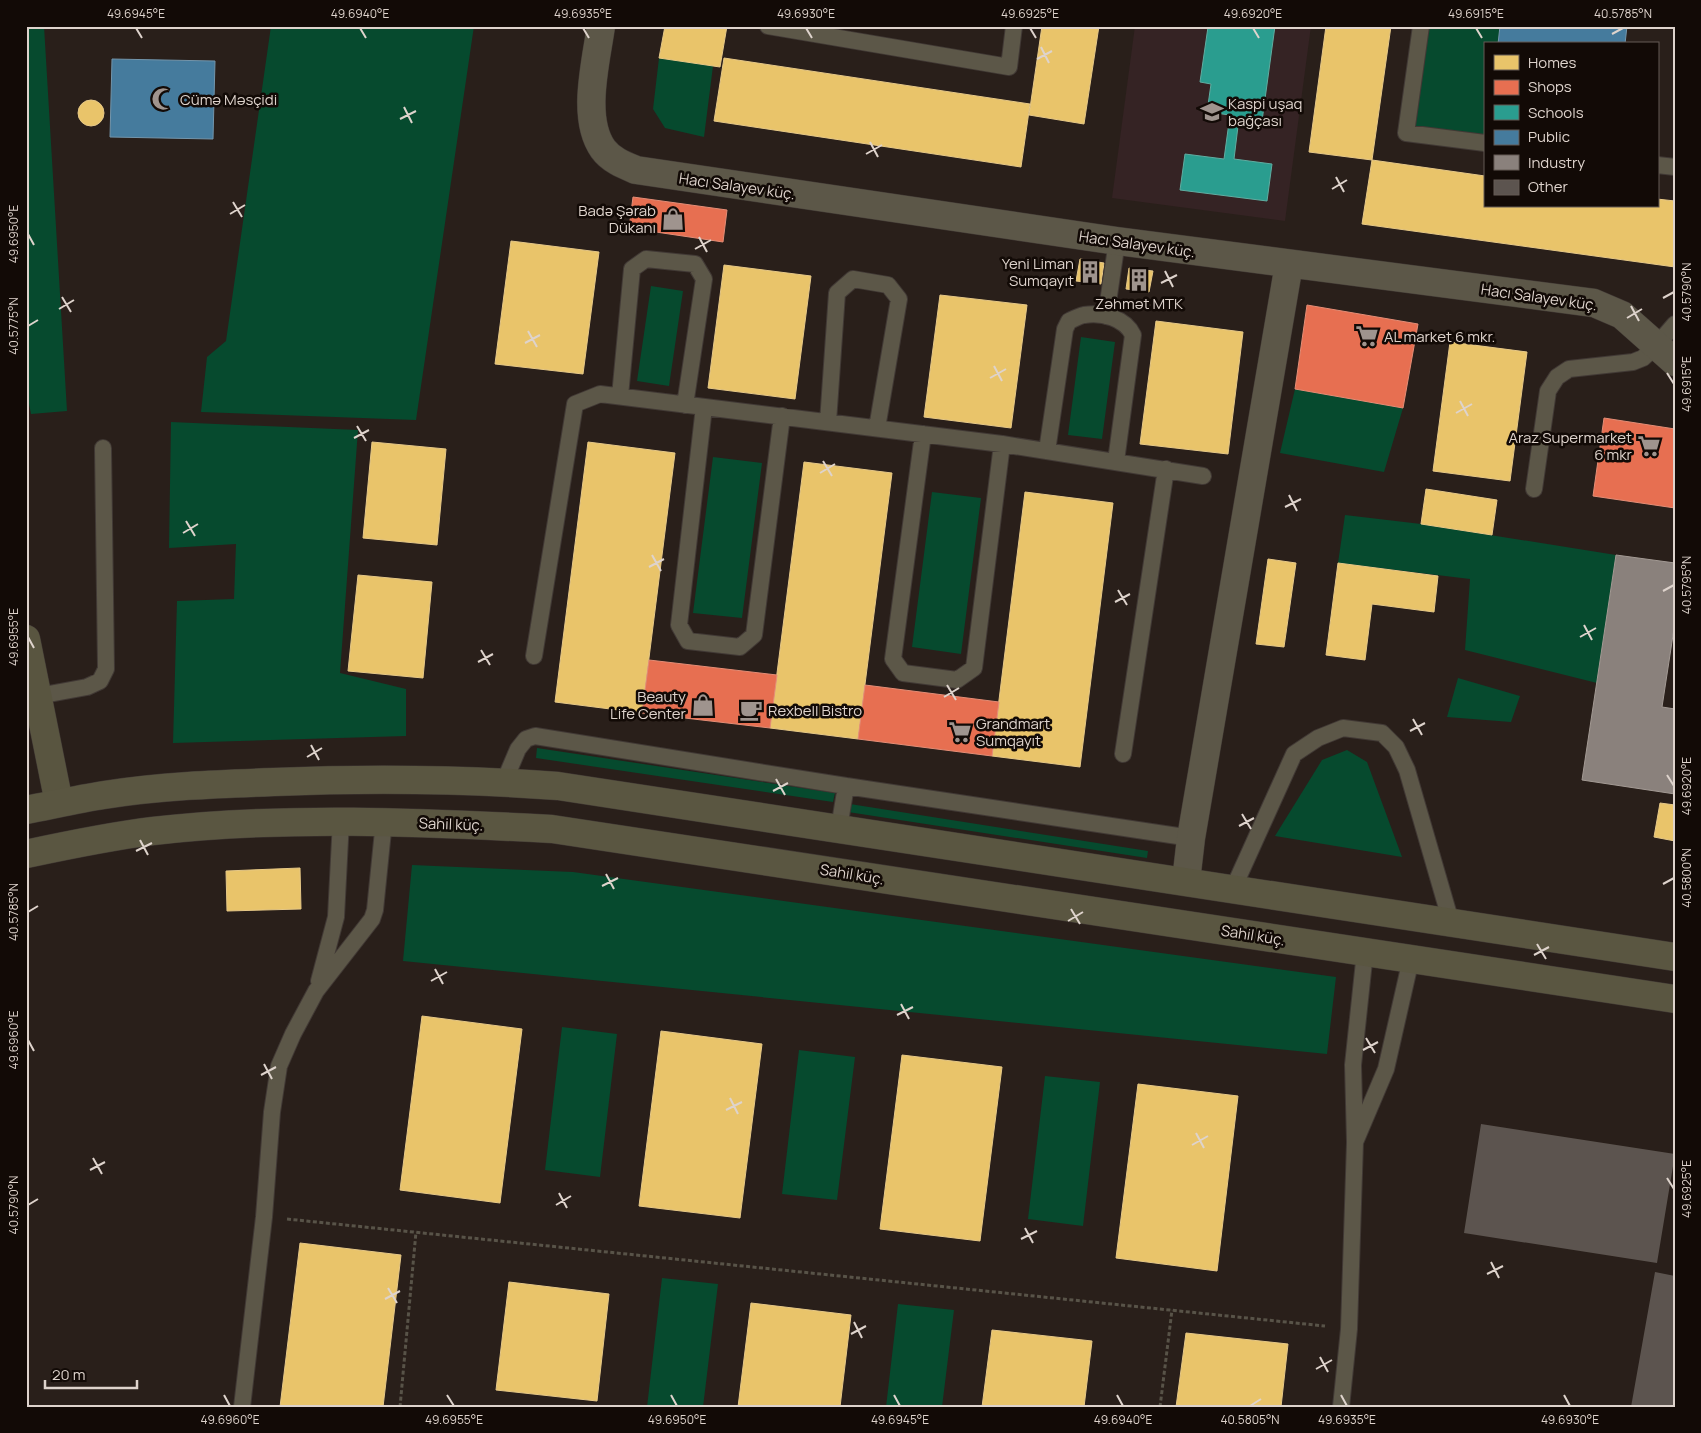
<svg xmlns="http://www.w3.org/2000/svg" width="1701" height="1433" font-family="Manrope,sans-serif">
<style>
.education{fill:#352324}
.green{fill:#064a2e}
.homes{fill:#e9c46a;stroke:#e6c887}
.shops{fill:#e76f51;stroke:#e48d76}
.schools{fill:#2a9d8f;stroke:#60ada1}
.public{fill:#457b9d;stroke:#7395ab}
.industry{fill:#8a817c;stroke:#a39a94}
.building{fill:#5c544f}
.lines{fill:none;stroke-linecap:round;stroke-linejoin:round}
.lane-casing{stroke:#413935;stroke-width:18}
.street-casing{stroke:#413935;stroke-width:29}
.secondary-casing{stroke:#413935;stroke-width:29}
.primary-casing{stroke:#413935;stroke-width:29}
.path{stroke:#585348;stroke-width:3;stroke-dasharray:4 2.5;stroke-linecap:butt}
.lane{stroke:#5c5748;stroke-width:16}
.street{stroke:#5c5748;stroke-width:28}
.secondary{stroke:#595540;stroke-width:28}
.primary{stroke:#5a5641;stroke-width:28}
.ticks{fill:none;stroke:#ded3cc;stroke-width:2}
.labels{text-anchor:middle;dominant-baseline:central;stroke-width:5;stroke-linejoin:round;paint-order:stroke}
.poi-label{font-size:15px;fill:#ded3cc;stroke:#120a06;text-anchor:start}
.street-label{font-size:15px;fill:#ded3cc;stroke:#120a06}
.neatline{fill:none;stroke:#ded3cc;stroke-width:2}
.ticks-label{font-size:12px;text-anchor:middle;fill:#ded3cc}
</style>
<rect width="100%" height="100%" fill="#291f1a"/>
<path class="education" d="M1135,26H1311L1285,221L1112,198Z"/>
<path class="green" d="M26,26H44L67,411L31,414L26,388Z
M271,26H474L416,420L201,412L207,357L226,341Z
M1421,26H1500L1498,44H1485V143L1406,133Z
M659,58L713,66L704,137L665,128L653,109Z
M651,286L683,291L669,386L637,381Z
M1081,337L1115,342L1102,439L1068,435Z
M1295,389L1403,408L1384,472L1280,453Z
M171,422L358,430L340,673L406,689V736L173,743L177,601L234,599L236,544L169,548Z
M713,457L762,463L742,618L693,613Z
M932,492L981,498L961,654L912,647Z
M1345,515L1421,524L1616,555L1597,683L1465,650L1470,579L1338,563Z
M1458,678L1520,696L1511,722L1447,717Z
M537,748L835,793L833,802L536,758Z
M1347,750L1367,762L1402,857L1275,836L1322,760Z
M850,804L1148,851L1147,858L848,812Z
M412,865L573,872L1336,977L1327,1054L403,961Z
M562,1027L617,1034L600,1177L545,1170Z
M799,1050L855,1057L837,1200L782,1194Z
M1045,1076L1100,1082L1083,1226L1028,1219Z
M662,1278L718,1284L703,1407H647Z
M898,1304L954,1310L942,1407H886Z"/>
<path class="homes" d="M665,26H727L720,67L659,58Z
M1042,26H1099L1084,124L1029,115Z
M1326,26H1391L1372,160L1309,152Z
M724,58L1030,104L1021,167L714,121Z
M78 113a13 13 0 1 1 26 0a13 13 0 1 1-26 0Z
M1372,160L1485,176V206H1657V199L1675,201V267L1362,224Z
M511,241L599,252L583,374L495,364Z
M1080,259L1104,263L1101,284L1076,281Z
M724,265L811,276L795,399L708,388Z
M1129,268L1153,271L1149,292L1126,289Z
M940,295L1027,305L1011,428L924,417Z
M1156,321L1243,332L1228,454L1140,444Z
M1450,342L1527,352L1510,481L1433,471Z
M372,442L446,449L437,545L363,538Z
M588,442L675,453L642,713L555,702Z
M804,462L892,473L858,739L770,728Z
M1426,489L1497,500L1492,535L1421,524Z
M1025,492L1113,503L1080,767L992,756Z
M1268,559L1296,563L1284,647L1256,644Z
M1338,563L1438,576L1434,612L1372,604L1365,660L1326,655Z
M358,575L432,582L423,678L348,671Z
M1660,803L1675,805V841L1654,837Z
M300,868L301,909L227,911L226,871Z
M422,1016L522,1029L500,1203L400,1190Z
M661,1031L762,1044L740,1218L639,1206Z
M902,1055L1002,1067L980,1241L880,1229Z
M1138,1084L1238,1096L1217,1271L1116,1258Z
M300,1243L401,1255L383,1407H280Z
M509,1282L609,1294L597,1401L496,1390Z
M751,1303L851,1315L840,1407H738Z
M992,1330L1092,1341L1084,1407H982Z
M1186,1333L1288,1344L1281,1407H1176Z"/>
<path class="shops" d="M633,197L727,210L723,242L629,228Z
M1307,305L1418,324L1403,408L1295,389Z
M1604,418L1675,429V508L1593,496Z
M649,660L777,675L770,728L642,713Z
M865,685L999,702L992,756L858,739Z"/>
<path class="schools" d="M1204,26H1275L1262,121L1239,118L1234,159L1272,164L1267,201L1180,190L1185,154L1224,159L1230,115L1207,112L1211,84L1200,82L1208,27Z"/>
<path class="public" d="M1500,26H1627L1625,44H1498Z
M112,59L215,61L213,139L110,137Z"/>
<path class="industry" d="M1616,555L1675,563V622L1662,707L1675,709V794L1582,780Z"/>
<path class="building" d="M1481,1124L1675,1154L1657,1263L1464,1233Z
M1655,1272L1675,1276V1407H1631Z"/>
<g class="lines">
<defs>
<path id="lane" d="M768,26L1009,67L1014,26
M1421,26L1406,133L1485,143
M1657,165L1675,167
M1106,316L1117,241
M620,396L632,269L646,259L695,264L704,279L685,405
M704,407L679,625L688,641L740,647L754,635L782,416
M828,422L837,293L853,279L888,285L899,299L877,428
M923,434L893,659L903,673L957,680L974,668L1002,444
M1047,451L1065,329L1069,321C1074,319 1079,316 1084,315C1102,312 1125,318 1133,335L1116,461
M1534,489L1548,391L1557,377L1569,369L1633,362L1643,358L1656,346L1675,324
M534,656L575,404L600,394L1002,444L1203,476
M38,696L87,687L100,681L106,669L103,448
M1123,754L1166,469
M504,782L518,749L526,739L535,736L846,786L1191,838
M839,828L846,786
M1233,889L1294,754L1318,738L1343,728L1382,733L1396,747L1407,770L1451,922
M1365,952L1353,1065L1355,1142L1386,1069L1411,959
M319,981L336,917L341,820
M242,1407L264,1217L272,1112L279,1066L293,1034L316,991L372,919L375,910L384,821
M1341,1407L1349,1329L1355,1142"/>
<path id="street" d="M601,26C596,62 581,118 603,149C611,160 624,165 636,170L1117,241L1594,303L1622,315L1675,362
M1186,881L1191,838L1289,264"/>
<path id="secondary" d="M26,639L59,803"/>
<path id="primary" d="M26,810C52,805 78,799 104,795C160,786 217,784 274,782C369,778 463,779 558,786L1675,957
M26,854C68,845 111,836 153,831C286,816 419,822 552,829L1675,999"/>
</defs>
<use href="#lane" class="lane-casing"/>
<use href="#street" class="street-casing"/>
<use href="#secondary" class="secondary-casing"/>
<use href="#primary" class="primary-casing"/>
<path class="path" d="M287,1219L1325,1326
M400,1407L416,1232
M1160,1407L1172,1310"/>
<use href="#lane" class="lane"/>
<use href="#street" class="street"/>
<use href="#secondary" class="secondary"/>
<use href="#primary" class="primary"/>
</g>
<path class="ticks" d="M136,28L142,38M360,28L366,38M583,28L589,38M806,28L812,38M1030,28L1036,38M1253,28L1259,38M1476,28L1482,38M1612,34L1623,28M1041,47L1049,63M1037,59L1052,51M404,107L412,123M400,119L416,111M870,142L878,157M866,154L882,145M1336,177L1344,192M1332,189L1347,180M233,202L242,217M230,214L245,205M28,234L34,245M699,237L707,252M695,249L711,240M1165,271L1173,287M1161,283L1177,275M62,297L71,312M1663,298L1674,292M1631,306L1639,321M59,309L74,300M1627,318L1642,309M28,326L38,320M528,331L537,347M525,343L540,335M994,366L1002,381M1667,373L1674,384M990,378L1006,369M1460,401L1468,416M1456,413L1472,404M357,426L366,441M354,438L369,430M823,461L832,476M820,473L835,464M1289,495L1297,511M1285,507L1301,499M186,521L195,536M183,533L198,524M652,555L661,571M649,567L664,559M1118,590L1127,605M1663,591L1674,585M1115,602L1130,594M1584,625L1592,640M28,637L34,648M1580,637L1596,628M481,650L490,665M478,662L493,654M947,685L956,700M944,697L959,688M1413,719L1422,735M1410,731L1425,723M311,745L319,760M307,757L322,748M1667,775L1674,786M776,779L785,795M773,791L788,783M1242,814L1251,829M1239,826L1254,818M140,840L148,855M136,851L152,843M606,874L614,889M1663,884L1674,878M602,886L618,878M1071,909L1080,924M28,912L38,906M1068,921L1083,912M1537,944L1546,959M1534,955L1549,947M435,969L443,984M431,981L447,972M901,1004L909,1019M897,1015L913,1007M1366,1038L1375,1053M28,1040L34,1051M1363,1050L1378,1042M264,1064L272,1079M261,1075L276,1067M730,1098L738,1114M726,1110L742,1102M1196,1133L1204,1148M1192,1145L1208,1136M93,1158L102,1174M90,1170L105,1162M1667,1178L1674,1189M559,1193L567,1208M28,1205L38,1199M556,1205L571,1196M1025,1228L1033,1243M1021,1239L1037,1231M1491,1262L1499,1278M1487,1274L1503,1266M388,1288L397,1303M385,1299L400,1291M854,1322L862,1338M851,1334L866,1326M1320,1357L1328,1372M1316,1369L1332,1360M224,1395L230,1406M447,1395L454,1406M671,1395L677,1406M894,1395L900,1406M1117,1395L1123,1406M1341,1395L1347,1406M1564,1395L1570,1406M1250,1406L1261,1399"/>
<defs>
<symbol id="mosque-bare" viewBox="-9 -9 18 18"><path d="M3.5-4.9A6 6 0 1 0 3.5 4.9A5 5 0 1 1 3.5-4.9Z" fill="#9f948e" stroke="#120a06" stroke-width="2.5" paint-order="stroke"/></symbol>
<symbol id="school-bare" viewBox="-9 -9 18 18"><path d="M0-5L7-2L0 1L-7-2ZM-4 1L0 2.5L4 1V4Q0 6-4 4Z" fill="#9f948e" stroke="#120a06" stroke-width="2.5" paint-order="stroke"/></symbol>
<symbol id="shop-bare" viewBox="-9 -9 18 18"><path d="M-5-2.5h2.3a2.7 3.5 0 0 1 5.4 0H5L5.5 6h-11ZM-1.5-2.5h3a1.5 2.3 0 0 0-3 0Z" fill="#9f948e" stroke="#120a06" stroke-width="2.5" paint-order="stroke"/></symbol>
<symbol id="building-bare" viewBox="-9 -9 18 18"><path d="M-4-6H4V6H1V3H-1V6H-4ZM-2.5-4.3h1.7v1.8h-1.7ZM.8-4.3h1.7v1.8H.8ZM-2.5-1h1.7V.8h-1.7ZM.8-1h1.7V.8H.8Z" fill="#9f948e" stroke="#120a06" stroke-width="2.5" paint-order="stroke"/></symbol>
<symbol id="supermarket-bare" viewBox="-9 -9 18 18"><path d="M-6-5.5h2.5l.6 2H6L4.5 2H-2.5L-4.4-4H-6ZM-1.5 3.2a1.3 1.3 0 1 0 .1 0ZM3 3.2a1.3 1.3 0 1 0 .1 0Z" fill="#9f948e" stroke="#120a06" stroke-width="2.5" paint-order="stroke"/></symbol>
<symbol id="cafe-bare" viewBox="-9 -9 18 18"><path d="M-5.5-4.5H6V0H3Q3 3.5 0 3.5H-2.5Q-5.5 3.5-5.5 0ZM3-3.2v2h1.7v-2ZM-6 4.5H4V6H-6Z" fill="#9f948e" stroke="#120a06" stroke-width="2.5" paint-order="stroke"/></symbol>
</defs>
<g fill-rule="evenodd">
<use href="#mosque-bare" x="147" y="83" width="32" height="32"/>
<use href="#school-bare" x="1196" y="96" width="32" height="32"/>
<use href="#shop-bare" x="657" y="203" width="32" height="32"/>
<use href="#building-bare" x="1074" y="256" width="32" height="32"/>
<use href="#building-bare" x="1123" y="264" width="32" height="32"/>
<use href="#supermarket-bare" x="1351" y="320" width="32" height="32"/>
<use href="#supermarket-bare" x="1633" y="430" width="32" height="32"/>
<use href="#shop-bare" x="687" y="689" width="32" height="32"/>
<use href="#cafe-bare" x="735" y="694" width="32" height="32"/>
<use href="#supermarket-bare" x="944" y="716" width="32" height="32"/>
</g>
<g class="labels">
<g class="poi-label">
<text x="180" y="99">Cümə Məsçidi</text>
<text x="1228" y="103">Kaspi uşaq<tspan x="1228" dy="17">bağçası</tspan></text>
<text x="656" y="210" text-anchor="end">Badә Şәrab<tspan x="656" dy="17">Dükanı</tspan></text>
<text x="1074" y="263" text-anchor="end">Yeni Liman<tspan x="1074" dy="17">Sumqayıt</tspan></text>
<text x="1139" y="303" text-anchor="middle">Zəhmət MTK</text>
<text x="1384" y="336">AL market 6 mkr.</text>
<text x="1632" y="437" text-anchor="end">Araz Supermarket<tspan x="1632" dy="17">6 mkr</tspan></text>
<text x="686" y="696" text-anchor="end">Beauty<tspan x="686" dy="17">Life Center</tspan></text>
<text x="768" y="710">Rexbell Bistro</text>
<text x="976" y="723">Grandmart<tspan x="976" dy="17">Sumqayıt</tspan></text>
</g>
<g class="street-label">
<text transform="translate(737 186) rotate(8)">Hacı Salayev küç.</text>
<text transform="translate(1137 244) rotate(8)">Hacı Salayev küç.</text>
<text transform="translate(1539 297) rotate(8)">Hacı Salayev küç.</text>
<text transform="translate(451 824) rotate(2)">Sahil küç.</text>
<text transform="translate(852 874) rotate(9)">Sahil küç.</text>
<text transform="translate(1253 935) rotate(9)">Sahil küç.</text>
</g>
</g>
<rect width="1701" height="1433" fill="none" stroke="#120a06" stroke-width="55"/>
<rect x="1484" y="42" width="175" height="165" fill="#120a06" stroke="#645a55"/>
<rect x="1494" y="55" width="25" height="15" fill="#e9c46a" stroke="#645a55"/>
<text x="1528" y="68" font-size="15" fill="#ded3cc">Homes</text>
<rect x="1494" y="80" width="25" height="15" fill="#e76f51" stroke="#645a55"/>
<text x="1528" y="92" font-size="15" fill="#ded3cc">Shops</text>
<rect x="1494" y="105" width="25" height="15" fill="#2a9d8f" stroke="#645a55"/>
<text x="1528" y="118" font-size="15" fill="#ded3cc">Schools</text>
<rect x="1494" y="130" width="25" height="15" fill="#457b9d" stroke="#645a55"/>
<text x="1528" y="142" font-size="15" fill="#ded3cc">Public</text>
<rect x="1494" y="155" width="25" height="15" fill="#8a817c" stroke="#645a55"/>
<text x="1528" y="168" font-size="15" fill="#ded3cc">Industry</text>
<rect x="1494" y="180" width="25" height="15" fill="#5c544f" stroke="#645a55"/>
<text x="1528" y="192" font-size="15" fill="#ded3cc">Other</text>
<path d="M45 1380v8h92v-8" fill="none" stroke="#ded3cc" stroke-width="2.5"/>
<text x="52" y="1380" font-size="15" fill="#ded3cc" stroke="#120a06" stroke-width="4" paint-order="stroke">20 m</text>
<rect x="28" y="28" width="1646" height="1378" class="neatline"/>
<g class="ticks-label">
<text x="136" y="18">49.6945°E</text>
<text x="360" y="18">49.6940°E</text>
<text x="583" y="18">49.6935°E</text>
<text x="806" y="18">49.6930°E</text>
<text x="1030" y="18">49.6925°E</text>
<text x="1253" y="18">49.6920°E</text>
<text x="1476" y="18">49.6915°E</text>
<text x="1623" y="18">40.5785°N</text>
<text transform="translate(14 234) rotate(-90)" y="4">49.6950°E</text>
<text transform="translate(1687 292) rotate(-90)" y="4">40.5790°N</text>
<text transform="translate(14 326) rotate(-90)" y="4">40.5775°N</text>
<text transform="translate(1687 384) rotate(-90)" y="4">49.6915°E</text>
<text transform="translate(1687 585) rotate(-90)" y="4">40.5795°N</text>
<text transform="translate(14 637) rotate(-90)" y="4">49.6955°E</text>
<text transform="translate(1687 786) rotate(-90)" y="4">49.6920°E</text>
<text transform="translate(1687 878) rotate(-90)" y="4">40.5800°N</text>
<text transform="translate(14 912) rotate(-90)" y="4">40.5785°N</text>
<text transform="translate(14 1040) rotate(-90)" y="4">49.6960°E</text>
<text transform="translate(1687 1189) rotate(-90)" y="4">49.6925°E</text>
<text transform="translate(14 1205) rotate(-90)" y="4">40.5790°N</text>
<text x="230" y="1424">49.6960°E</text>
<text x="454" y="1424">49.6955°E</text>
<text x="677" y="1424">49.6950°E</text>
<text x="900" y="1424">49.6945°E</text>
<text x="1123" y="1424">49.6940°E</text>
<text x="1250" y="1424">40.5805°N</text>
<text x="1347" y="1424">49.6935°E</text>
<text x="1570" y="1424">49.6930°E</text>
</g>
</svg>
